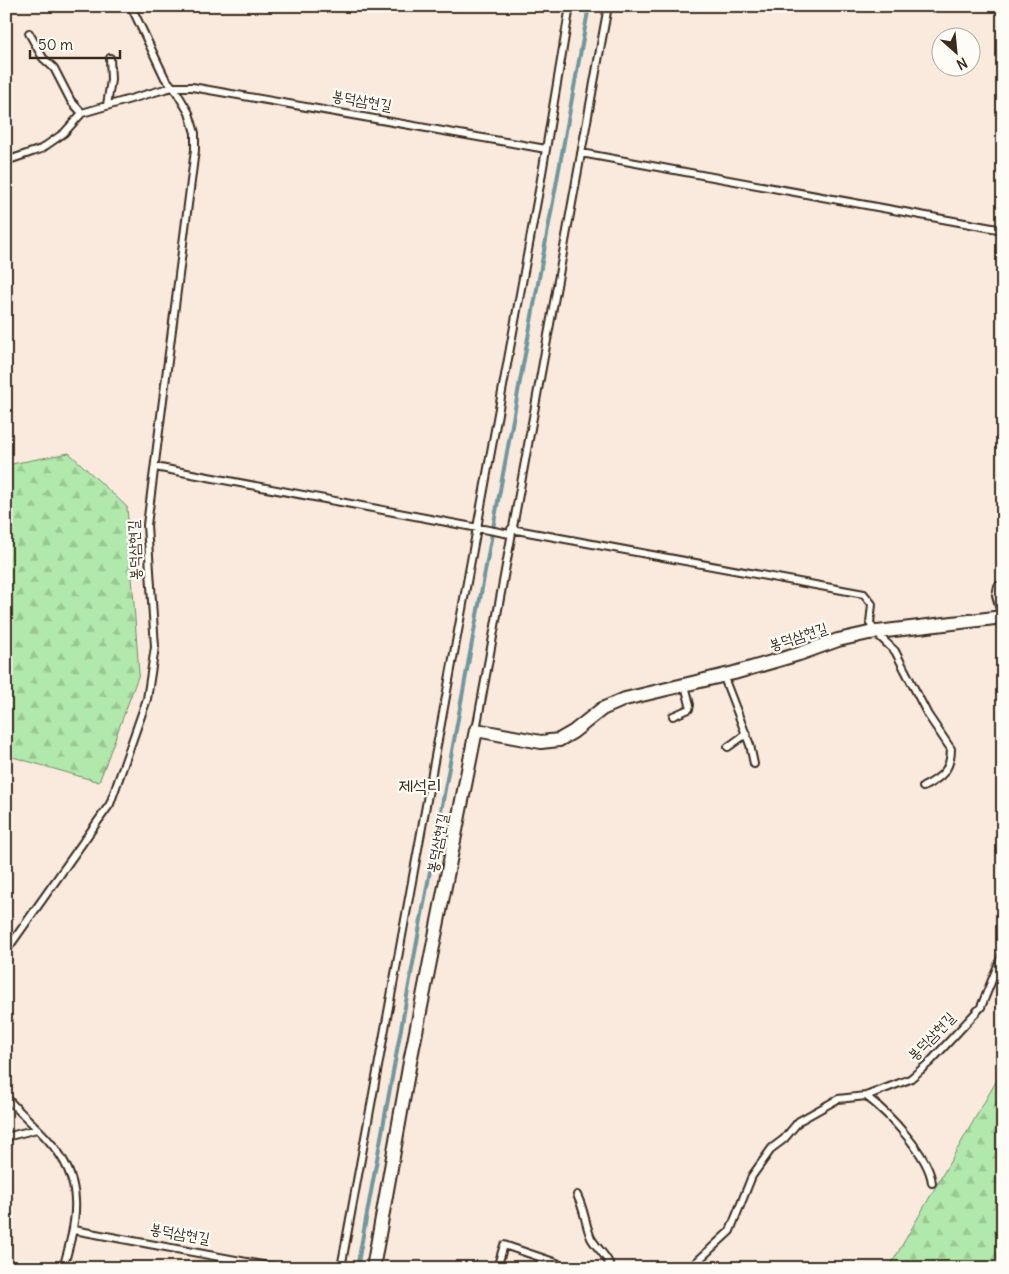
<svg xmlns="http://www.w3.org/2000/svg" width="1009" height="1274" font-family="Delius,'Poor Story',sans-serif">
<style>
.forest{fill:url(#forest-firs);stroke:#768964}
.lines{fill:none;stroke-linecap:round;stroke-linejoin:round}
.stream{stroke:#6f979d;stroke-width:4}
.service-casing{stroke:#3b2a1e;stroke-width:10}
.minor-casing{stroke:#3b2a1e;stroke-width:16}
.service{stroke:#fdfcf7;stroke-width:6}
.minor{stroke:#fdfcf7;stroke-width:12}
.labels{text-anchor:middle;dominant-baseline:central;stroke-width:4.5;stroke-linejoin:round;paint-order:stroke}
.street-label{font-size:15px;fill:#3b2a1e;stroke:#fdfcf7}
.quarter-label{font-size:18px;fill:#3b2a1e;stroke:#fdfcf7}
</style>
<defs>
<pattern id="forest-firs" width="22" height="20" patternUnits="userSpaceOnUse" patternTransform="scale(1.25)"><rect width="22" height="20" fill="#b1e8ab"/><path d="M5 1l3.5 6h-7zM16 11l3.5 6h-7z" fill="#99c793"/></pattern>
</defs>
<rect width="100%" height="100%" fill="#faeade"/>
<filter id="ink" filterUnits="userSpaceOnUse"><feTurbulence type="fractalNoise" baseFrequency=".02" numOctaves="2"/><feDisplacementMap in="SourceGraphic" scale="10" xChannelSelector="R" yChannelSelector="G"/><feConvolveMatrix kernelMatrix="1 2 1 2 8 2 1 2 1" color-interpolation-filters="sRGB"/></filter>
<g filter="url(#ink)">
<path class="forest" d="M69,453L127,507L139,674L99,782L6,755V465Z
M1003,1064V1268H889L997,1080Z"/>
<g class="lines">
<path class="stream" d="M357,1268L589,6"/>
<defs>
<path id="service" d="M88,7L89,6
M29,33L43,58L54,68L71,101L82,113
M107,105L111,80L110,58
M581,153L1003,230
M6,161L41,149L64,133L82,113L172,87H192L546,149
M155,467L510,534
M511,529L864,594L872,604L870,623L875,632L895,651L928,715L951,749C951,770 941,778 923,787
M998,586L996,595L1002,617
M723,675L750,745L754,764
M673,716L689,709L690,705L685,685
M476,730L608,6
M728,747L746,734
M6,951L110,804L147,699L155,647L147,525L195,150V133L189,113L176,91L165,78L131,6
M6,1097C20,1113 36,1126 49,1141C86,1181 77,1221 63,1268
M6,1137L37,1129
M932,1183C929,1155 888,1113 866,1096L910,1079L930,1062L981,1007L1003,953
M577,1195C585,1211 585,1224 591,1238C597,1249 607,1255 611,1268
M74,1230L279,1268
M341,1268L540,185L570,6
M497,1268L504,1245L557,1263L555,1268
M690,1268L730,1231L752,1176L772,1148L784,1139L799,1121L838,1099L866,1096"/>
<path id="minor" d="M373,1268L410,1062L476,730L541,742L559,740L573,732L602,709L625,699L734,673L799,654L838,640L869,633L1003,617"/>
</defs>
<use href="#service" class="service-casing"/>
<use href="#minor" class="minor-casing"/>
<use href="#service" class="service"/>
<use href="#minor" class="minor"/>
</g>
</g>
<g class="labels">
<g class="street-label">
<text transform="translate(362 100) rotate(10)">봉덕삼현길</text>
<text transform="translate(134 550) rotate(-92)">봉덕삼현길</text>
<text transform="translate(798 636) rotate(-18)">봉덕삼현길</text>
<text transform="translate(437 843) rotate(-79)">봉덕삼현길</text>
<text transform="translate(931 1036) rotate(-46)">봉덕삼현길</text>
<text transform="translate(180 1233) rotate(10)">봉덕삼현길</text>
</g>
<g class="quarter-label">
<text x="420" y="785">제석리</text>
</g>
</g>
<rect width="1009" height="1274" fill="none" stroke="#fdfcf7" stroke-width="25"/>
<rect x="12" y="12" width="984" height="1249" fill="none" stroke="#3b2a1e" stroke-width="2" filter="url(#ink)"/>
<g transform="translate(956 52) rotate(153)"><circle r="24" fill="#fdfcf7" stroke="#afa8a0"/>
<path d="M0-4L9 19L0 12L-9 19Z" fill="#3b2a1e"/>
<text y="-8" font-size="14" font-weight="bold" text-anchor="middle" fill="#3b2a1e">N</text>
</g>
<path d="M30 50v8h90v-8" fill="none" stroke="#3b2a1e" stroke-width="2.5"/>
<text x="38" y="50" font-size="15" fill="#3b2a1e" stroke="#fdfcf7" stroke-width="4" paint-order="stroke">50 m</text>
</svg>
